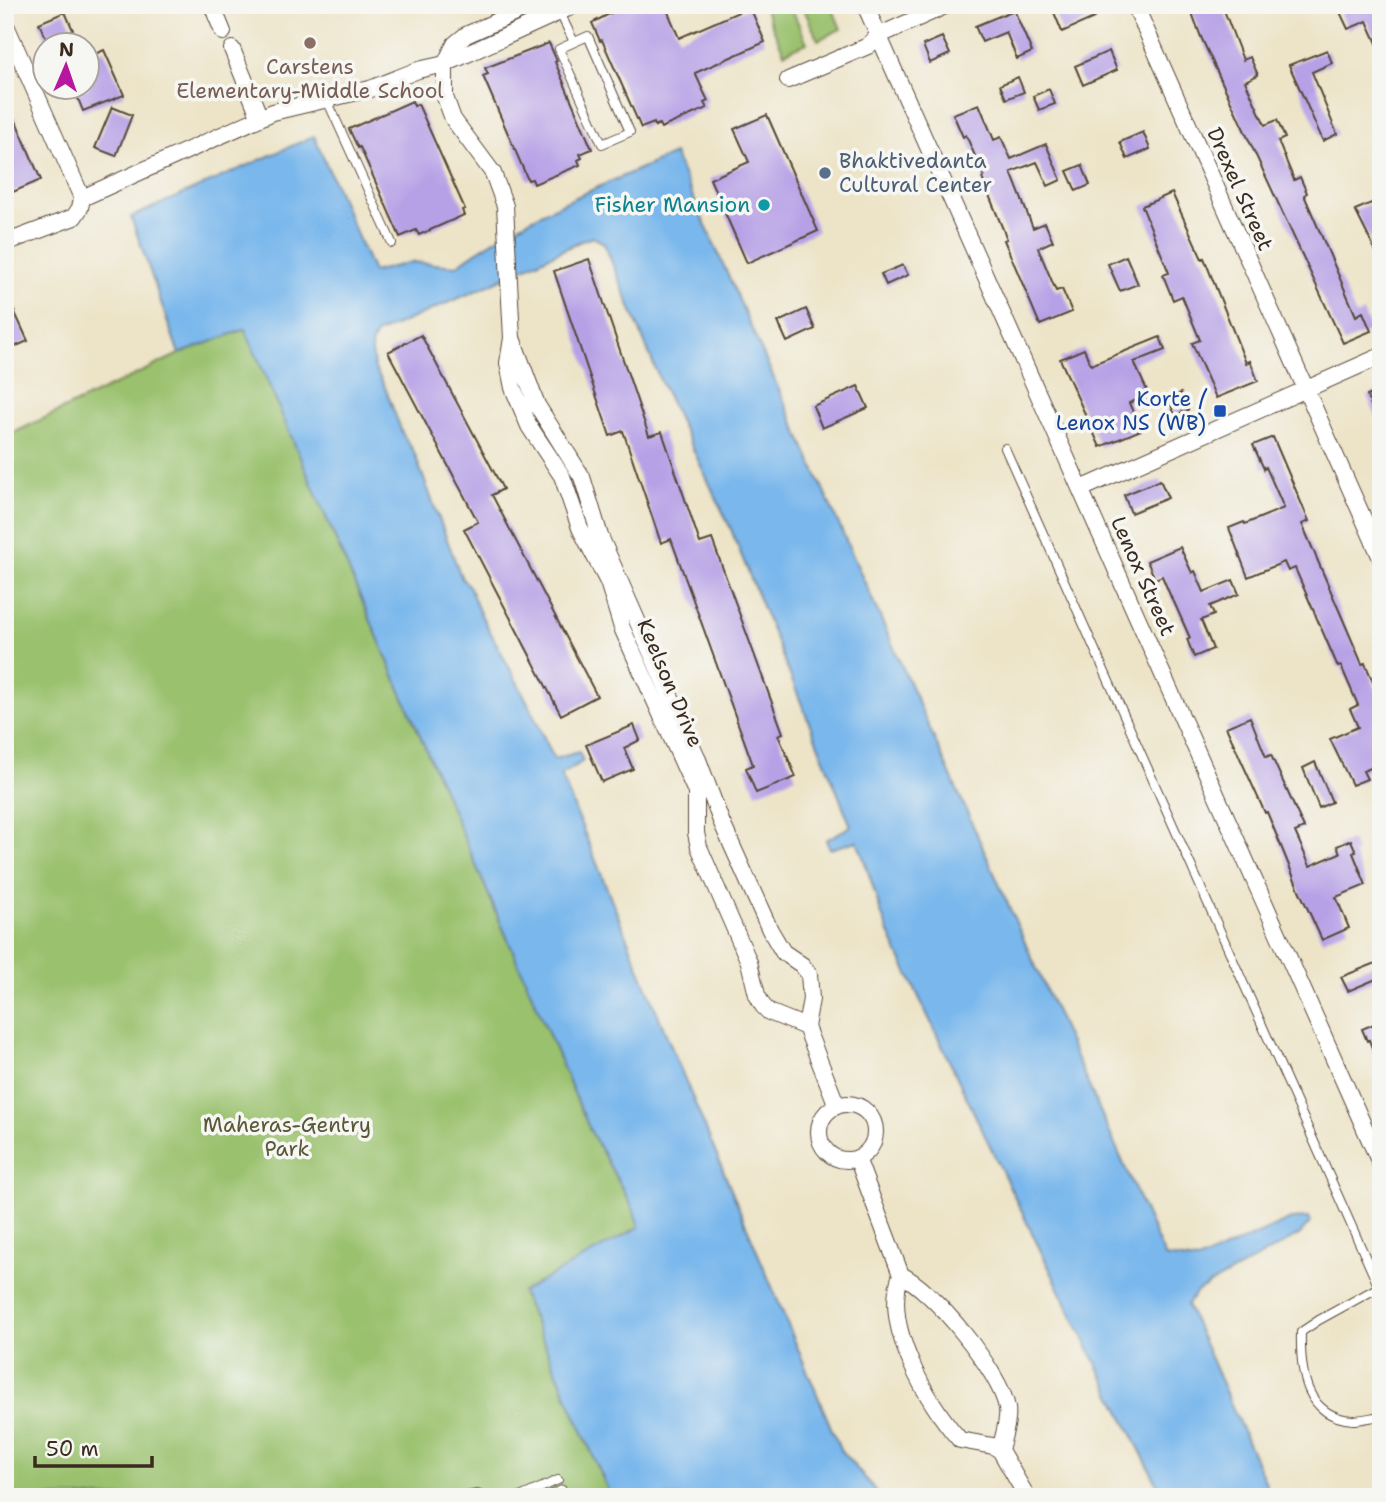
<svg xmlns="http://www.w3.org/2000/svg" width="1386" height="1502" font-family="'Shantell Sans',sans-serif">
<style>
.green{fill:#9ac16d;stroke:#6a7646;stroke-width:2}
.water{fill:#79b7ec;stroke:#5a7085;stroke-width:2}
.building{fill:#b7a1e6}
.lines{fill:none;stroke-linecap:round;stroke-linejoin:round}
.lane-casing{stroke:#564638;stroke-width:10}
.street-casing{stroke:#564638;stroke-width:18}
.lane{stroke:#fff;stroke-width:8}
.street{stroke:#fff;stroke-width:16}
.education-dot{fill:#8d6e63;stroke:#f6f6f2;stroke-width:2.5}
.service-dot{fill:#5c6f8a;stroke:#f6f6f2;stroke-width:2.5}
.culture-dot{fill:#0f9aa8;stroke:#f6f6f2;stroke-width:2.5}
.transit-dot{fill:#1a4fb4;stroke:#f6f6f2;stroke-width:2.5}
.labels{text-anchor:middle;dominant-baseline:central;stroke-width:7;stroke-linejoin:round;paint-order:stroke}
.education-label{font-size:21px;fill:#785e54;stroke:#f6f6f2}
.service-label{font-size:21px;fill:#4e5e75;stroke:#f6f6f2;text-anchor:start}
.street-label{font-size:21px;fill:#3b2a1e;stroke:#f6f6f2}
.culture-label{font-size:21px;fill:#0d838f;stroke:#f6f6f2;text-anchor:end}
.transit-label{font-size:21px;fill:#164399;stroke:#f6f6f2;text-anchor:end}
.park-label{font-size:21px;fill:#585736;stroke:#f6f6f2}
</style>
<rect width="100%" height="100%" fill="#f6f6f2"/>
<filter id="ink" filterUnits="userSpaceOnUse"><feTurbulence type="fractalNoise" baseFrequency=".0143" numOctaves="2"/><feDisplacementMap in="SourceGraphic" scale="14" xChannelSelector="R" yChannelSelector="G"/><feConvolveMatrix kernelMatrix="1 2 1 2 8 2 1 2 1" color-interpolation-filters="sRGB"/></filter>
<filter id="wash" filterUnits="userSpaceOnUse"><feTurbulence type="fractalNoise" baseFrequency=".00686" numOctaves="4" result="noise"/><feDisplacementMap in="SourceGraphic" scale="28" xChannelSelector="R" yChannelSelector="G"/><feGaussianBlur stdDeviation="1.57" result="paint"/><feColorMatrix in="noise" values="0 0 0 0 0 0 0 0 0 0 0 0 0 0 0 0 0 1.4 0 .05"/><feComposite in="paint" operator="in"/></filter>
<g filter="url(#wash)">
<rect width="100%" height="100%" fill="#ede4c8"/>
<path class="green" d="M763,5H790L807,43L784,53Z
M802,5H831L841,29L818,40Z
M245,329L590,1130L633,1208L639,1227L522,1293L611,1497H5V437L179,354Z"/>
<path class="water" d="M314,136L373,272L412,262L456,266C525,215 597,188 674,154L1165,1257L1198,1261L1291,1219L1309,1218L1311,1222L1299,1235L1198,1291L1187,1305L1272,1497H1164C1078,1331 997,1162 917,993C905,967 887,933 879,906C872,883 866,863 857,841L830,849L826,840L851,826L730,527L660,380L604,243L593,237L581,241L489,285L376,334L371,345L374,367L384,385L403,435L413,450L462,579L469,586L479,611L526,699L554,759L579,752L583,761L561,775L665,1032L840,1449L881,1497H611L522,1292L639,1227L633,1208L590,1130L245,329L179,354L131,217Z"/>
<g id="blocks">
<path class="building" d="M626,5H665L679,38L750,7L765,42L695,73L708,101L704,103L707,108L661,128L659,124L655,126L654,123L641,128L602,40L600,41L592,23Z
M1051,5H1089L1094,18L1062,32Z
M1189,5H1222L1243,60L1250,57L1258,75L1245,81L1265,125L1277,120L1285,138L1278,141L1294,180L1300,177L1307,193L1304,195L1356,316L1363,312L1371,331L1343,343L1201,37Z
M1355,5H1381V52L1367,21L1348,29L1340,12Z
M1014,10L1032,52L1017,59L1006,32L982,42L975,26Z
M65,12L73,30L47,41L39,23Z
M942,37L950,54L930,63L923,45Z
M549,43L557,61L555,62L592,149L580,154L582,158L578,160L580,165L534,184L532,179L528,180L483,76L488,74L485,68Z
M104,50L124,95L83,111L75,91L88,88V57Z
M1327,50L1332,63L1312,72L1337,134L1323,141L1289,65Z
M1109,51L1117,70L1083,85L1075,66Z
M1018,77L1024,92L1006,99L1000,85Z
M1049,89L1055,104L1039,110L1033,96Z
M412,101L414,106L418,104L465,209L462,210L464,215L419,235L416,230L400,237L360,147L358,148L349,129Z
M979,104L994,140L1001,137L1011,159L1046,144L1061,180L1048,186L1037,162L1011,172L1033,228L1045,223L1053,241L1038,248L1056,291L1062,289L1072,312L1040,325L1004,240L1007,239L982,178L984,177L966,135L963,137L953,114Z
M112,107L132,115L116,156L95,148Z
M767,115L818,231L747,263L710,179L749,162L734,129Z
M15,119L41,180L13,192L5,175V123Z
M1143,132L1150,149L1127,159L1120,142Z
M1082,165L1090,185L1076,191L1067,171Z
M1172,193L1202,259L1204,258L1246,363L1250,361L1258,381L1216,398L1192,343L1200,340L1182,296L1173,300L1163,275L1169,273L1142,206Z
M1381,199V262L1355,210Z
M1126,256L1138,284L1120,291L1108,264Z
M589,259L649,436L662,432L700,543L712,539L783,733L778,735L796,777L756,793L746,768L753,765L671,539L661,543L623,431L610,436L554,271Z
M903,265L908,275L886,285L881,274Z
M5,291L28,341L5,351Z
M806,309L815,329L787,342L778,322Z
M421,335L503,489L492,495L597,696L561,715L464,529L478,522L388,352Z
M1160,337L1165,350L1134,362L1149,395L1129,403L1141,430L1100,447L1060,359L1084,349L1091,365Z
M858,386L868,408L822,428L813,406Z
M1381,390V427L1367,396Z
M1181,393L1188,410L1175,415L1168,398Z
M1273,437L1309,521L1302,524L1362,664L1365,663L1381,701V764L1363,771L1367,779L1352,785L1330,739L1358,727L1350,709L1358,705L1341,666L1338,667L1295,568L1288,571L1284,562L1248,577L1229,528L1244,522L1245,524L1284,508L1266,467L1264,469L1253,445Z
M1160,480L1168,498L1131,513L1124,495Z
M1180,547L1192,573L1195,571L1204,592L1233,580L1239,594L1210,606L1214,615L1201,620L1213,649L1194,657L1187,639L1190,638L1174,602H1173L1162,576L1155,579L1147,561Z
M1250,717L1266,757L1271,755L1304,828L1295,832L1310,866L1340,853L1337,846L1351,840L1356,852L1353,853L1366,885L1336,897L1349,928L1322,940L1299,890L1267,812L1265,813L1226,727Z
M634,725L640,740L624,748L633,769L602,782L586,745Z
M1315,762L1332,802L1319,808L1303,768Z
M1381,961V977L1348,991L1341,977Z
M1381,1021V1068H1380L1369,1040L1367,1041L1362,1029Z"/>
</g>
</g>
<g filter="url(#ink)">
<use href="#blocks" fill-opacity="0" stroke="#564638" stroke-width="2"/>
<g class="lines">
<defs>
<path id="lane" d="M559,11L574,42
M588,36L630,132L602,144L559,49Z
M327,100L392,243
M1005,448L1381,1292
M1379,1287L1319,1320L1301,1332C1300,1371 1305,1417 1353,1420C1362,1420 1372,1417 1381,1416
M462,1497L477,1494L485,1497
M520,1497L558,1480
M546,1497L562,1490"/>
<path id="street" d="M212,5L223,32
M533,5L466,35L455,44L445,64V97L453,119L493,173L505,206L512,338L508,363L513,388L529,426L562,476L580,528L608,582L622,628L696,792V833L699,847L749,962L757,995L763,1006L769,1012L806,1027L837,1106
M865,5L1381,1165
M1135,5L1381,558
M5,23L82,198L80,208L74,217L5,243
M232,49L260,118
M788,80L868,46L878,36L947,5
M82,198L273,112L370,89L418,70L445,64L575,5
M512,338L537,405L582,477L600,536L697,757L721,821L770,930L783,952L802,965L809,974L811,999L806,1027
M1081,489L1381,356
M819 1132a28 28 0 1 1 56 0a28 28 0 1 1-56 0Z
M857,1158L901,1275C881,1325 928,1404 960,1440L993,1446L1000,1450L1027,1497
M901,1275C933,1289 1001,1373 1007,1408C1009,1422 1003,1436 1000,1450"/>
</defs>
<use href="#lane" class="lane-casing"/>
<use href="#street" class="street-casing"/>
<use href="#lane" class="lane"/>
<use href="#street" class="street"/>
</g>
</g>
<circle class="education-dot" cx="310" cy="43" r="7"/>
<circle class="service-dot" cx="825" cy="173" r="7"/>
<circle class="culture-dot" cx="764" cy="205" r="7"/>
<rect class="transit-dot" x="1213" y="404" width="14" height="14" rx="3.5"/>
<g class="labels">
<g class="education-label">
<text x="310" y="67">Carstens<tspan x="310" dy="24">Elementary-Middle School</tspan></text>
</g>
<g class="service-label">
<text x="839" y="161">Bhaktivedanta<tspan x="839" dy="24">Cultural Center</tspan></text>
</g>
<g class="street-label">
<text transform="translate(1240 189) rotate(66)">Drexel Street</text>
<text transform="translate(1143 576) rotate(66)">Lenox Street</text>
<text transform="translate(670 683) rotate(67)">Keelson Drive</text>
</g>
<g class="culture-label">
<text x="750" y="205">Fisher Mansion</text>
</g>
<g class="transit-label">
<text x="1206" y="399">Korte /<tspan x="1206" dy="24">Lenox NS (WB)</tspan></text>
</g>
<g class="park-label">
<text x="287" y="1125">Maheras-Gentry<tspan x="287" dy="24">Park</tspan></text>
</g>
</g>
<rect width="1386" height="1502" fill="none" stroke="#f6f6f2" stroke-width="28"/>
<g transform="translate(66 66) rotate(2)"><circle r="33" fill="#f6f6f2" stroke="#aba49d" stroke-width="2"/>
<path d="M0-5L12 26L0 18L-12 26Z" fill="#b5179e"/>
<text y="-10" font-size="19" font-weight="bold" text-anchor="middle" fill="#3b2a1e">N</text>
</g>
<path d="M35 1456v10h117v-10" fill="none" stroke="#3b2a1e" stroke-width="3.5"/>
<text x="46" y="1456" font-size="21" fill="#3b2a1e" stroke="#f6f6f2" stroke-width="5" paint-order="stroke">50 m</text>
</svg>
